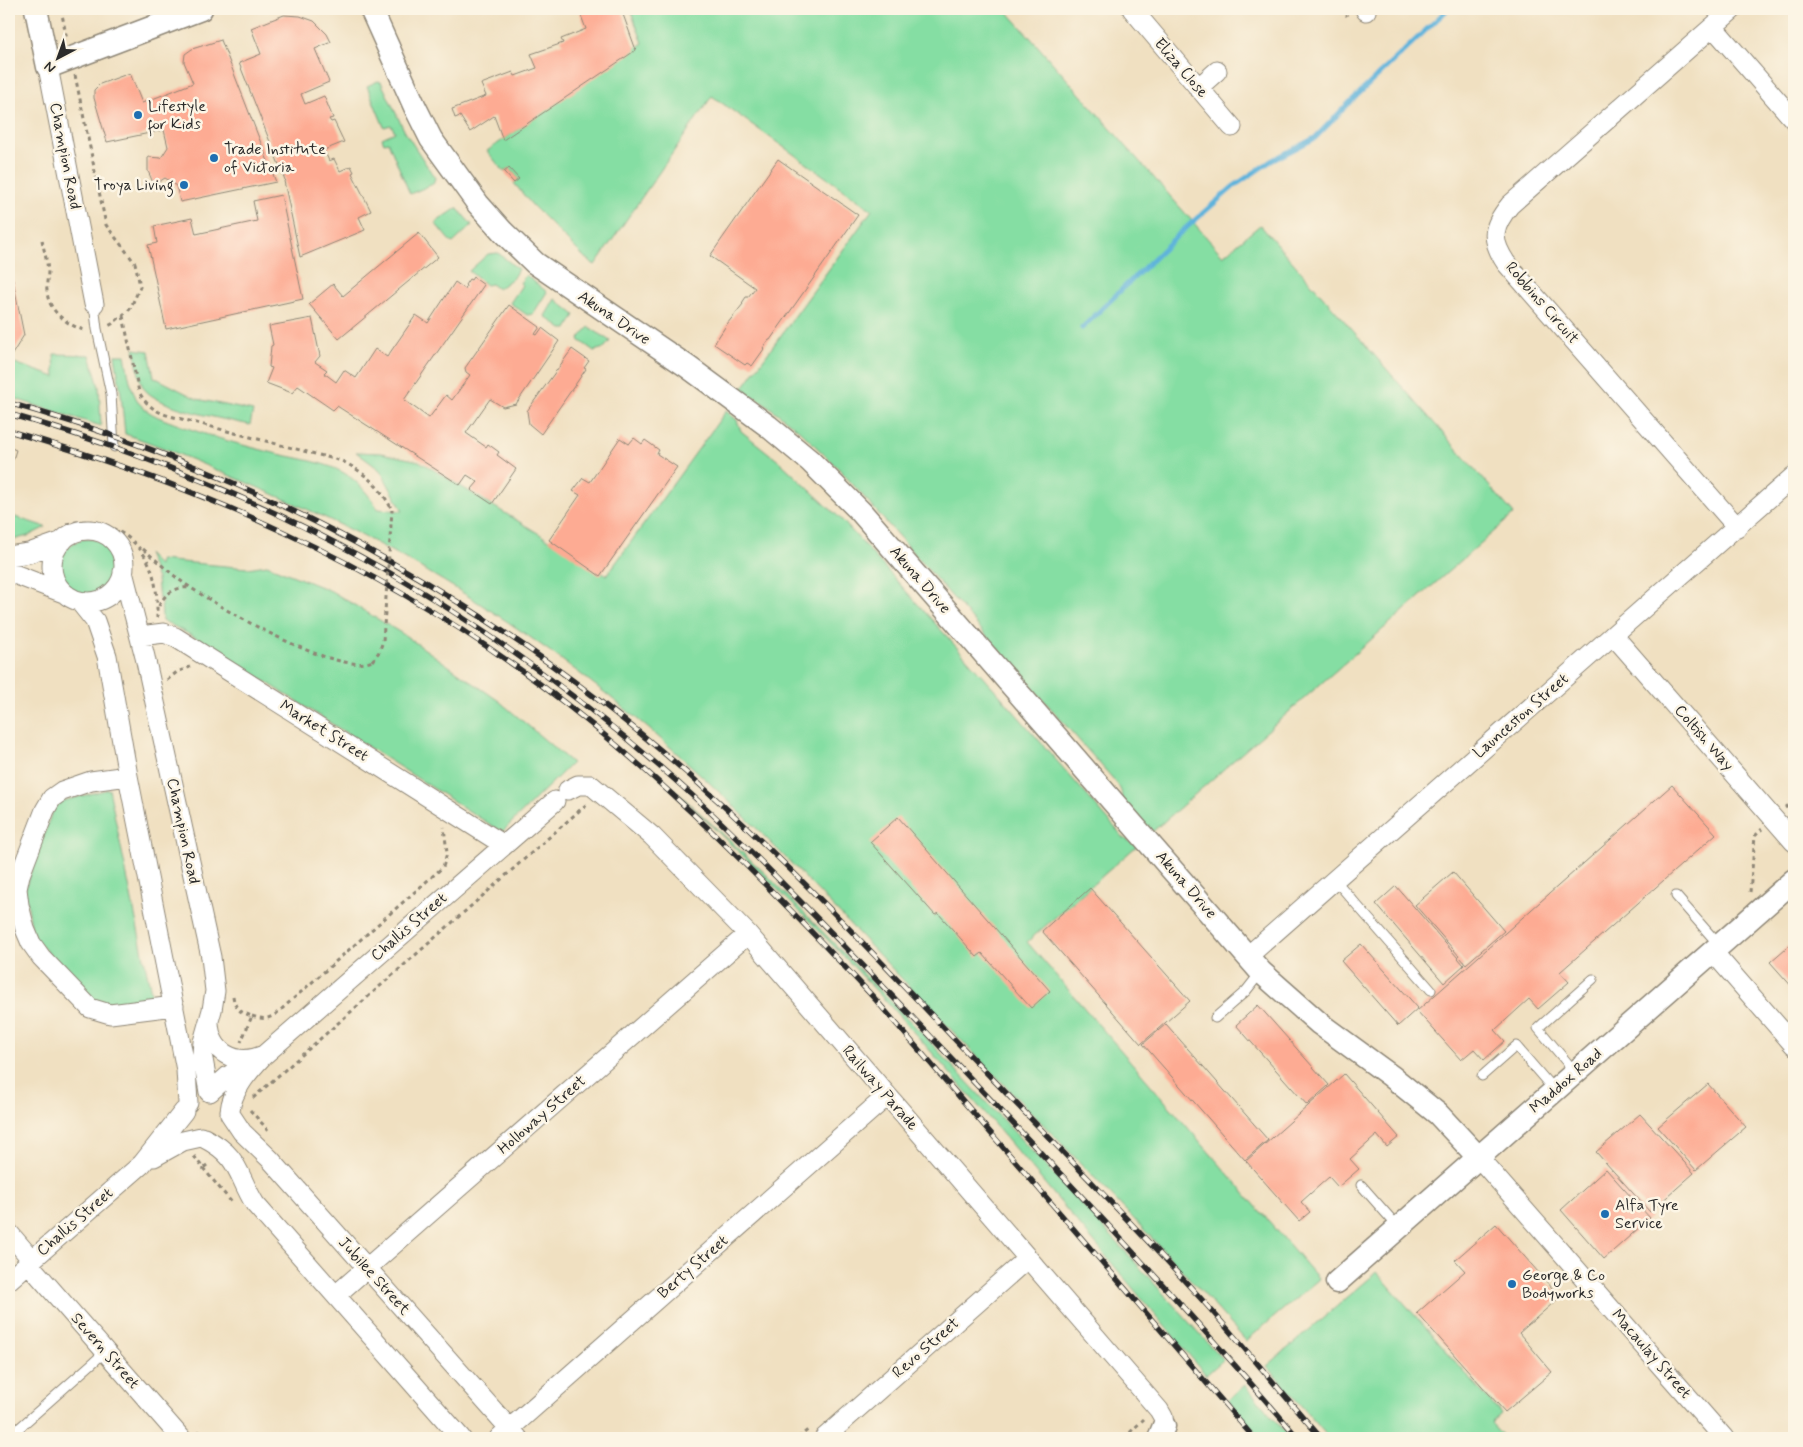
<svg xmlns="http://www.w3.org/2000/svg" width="1803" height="1447" font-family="Mynerve,sans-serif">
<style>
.green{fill:#85dea3;stroke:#588467}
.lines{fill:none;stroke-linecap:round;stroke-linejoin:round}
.stream{stroke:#5fb3db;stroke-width:5}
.building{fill:#fdab93}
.service-casing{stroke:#8e8676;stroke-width:11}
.minor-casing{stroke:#8e8676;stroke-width:21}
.tertiary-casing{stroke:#8e8676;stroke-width:25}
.path{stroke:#8e8676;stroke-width:3;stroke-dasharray:4 4;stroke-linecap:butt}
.service{stroke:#fff;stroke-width:9}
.minor{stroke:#fff;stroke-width:19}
.tertiary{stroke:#fff;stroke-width:22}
.rail-casing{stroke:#2b2b2b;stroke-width:5.5}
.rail{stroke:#fcf5e5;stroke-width:4;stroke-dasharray:11;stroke-linecap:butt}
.path-bridge{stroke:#8e8676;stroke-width:3;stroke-dasharray:4 4;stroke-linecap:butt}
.poi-dot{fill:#1f6fb2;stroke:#fcf5e5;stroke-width:2}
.labels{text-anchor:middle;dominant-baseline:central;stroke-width:5;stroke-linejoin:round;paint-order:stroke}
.street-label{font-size:16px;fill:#2b2b2b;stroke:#fcf5e5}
.poi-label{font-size:16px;fill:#2b2b2b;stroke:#fcf5e5;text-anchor:start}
</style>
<rect width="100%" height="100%" fill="#fcf5e5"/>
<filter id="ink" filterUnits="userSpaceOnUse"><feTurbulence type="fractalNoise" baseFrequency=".02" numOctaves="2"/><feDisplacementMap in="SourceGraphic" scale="10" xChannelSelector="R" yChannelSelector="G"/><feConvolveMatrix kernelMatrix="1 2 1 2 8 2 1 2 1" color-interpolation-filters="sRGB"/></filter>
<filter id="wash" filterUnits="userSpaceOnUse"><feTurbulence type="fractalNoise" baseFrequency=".0096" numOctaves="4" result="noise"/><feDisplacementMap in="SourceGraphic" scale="20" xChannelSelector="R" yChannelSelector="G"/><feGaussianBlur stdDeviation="1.12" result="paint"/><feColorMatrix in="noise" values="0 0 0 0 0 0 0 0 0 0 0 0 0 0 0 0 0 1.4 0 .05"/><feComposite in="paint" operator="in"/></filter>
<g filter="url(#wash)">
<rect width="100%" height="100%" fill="#f0e0c1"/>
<path class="green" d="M630,9H1005L1223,256L1260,225L1514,514L1151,833L1121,800C1123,792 1120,788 1115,781L840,470L800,431L763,402L755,397L746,398L739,393L872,210L712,96L595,265L585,258L532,205L514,183L519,179L509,168L504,172L487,151L643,43Z
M378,81L381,82L405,132L435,178L433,184L410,194L388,142L384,143L382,138L395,132L391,125L384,127L367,86Z
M457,208L472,225L453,243L449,240L435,223Z
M498,253L518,269L513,278L498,289L491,284L486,285L469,271L488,254Z
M526,275L547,292L533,314L527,315L510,303L522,285L520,283Z
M555,299L575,315L567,329H562L545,316Z
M589,327L610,341L604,348L594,351L579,340L580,337Z
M134,349L149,351L154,377L197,399L253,411L250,425C225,419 155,408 143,387C138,377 137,361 134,349Z
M54,354L90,355L99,387L101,426L9,397V361L55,377Z
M115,355H125C128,371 130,390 139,403C148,415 166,420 179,425C211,437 245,446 278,454C300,459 325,462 344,473C358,481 370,496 378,509L403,511L380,470L356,452L381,453L419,461L607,575L726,411L737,420L741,431L781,463L841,519L997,692L1124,838L1134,844H1139L1027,942L1319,1279L1246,1341C1145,1227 1038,1120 933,1011C856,932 782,850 701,775C605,686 496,607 380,545C333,520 283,498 233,477C197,462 162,446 125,434L121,394Z
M9,515L46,527L28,536L9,541Z
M60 567a28 28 0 1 1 56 0a28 28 0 1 1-56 0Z
M147,554L159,566L160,560L247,568L267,565L331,591L406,636L499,701L572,763L502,832L200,640L162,620L161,598L159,600L157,579Z
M654,771L767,875L915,1026L1116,1241L1223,1360L1206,1375C1099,1249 994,1120 882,997C810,919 732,845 654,771Z
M109,789L153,1002L100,1008L33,937L25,889L53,809L63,801Z
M1377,1272L1501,1414L1491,1423L1505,1438H1329L1267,1366Z
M1245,1385L1290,1438H1261L1228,1400Z"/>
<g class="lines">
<path class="stream" d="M1082,328L1179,234L1234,186L1271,161L1315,138L1348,104L1448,9"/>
</g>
<g id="blocks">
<path class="building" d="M592,9H621L636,50L503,140L494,116L470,132L460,116L455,118L452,109L486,96L481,84L513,72L515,76L537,68L531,54L563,43L561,39L586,29L580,13Z
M284,15L300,16L314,21L327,34L331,42L315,49L329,82L301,94L305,104L324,96L333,118L329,119L331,122L334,121L344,142L324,150L329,161L334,159L340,171L351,166L354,172L352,173L371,211L359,217L365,230L300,257L284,181L285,180L239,63L261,54L251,28Z
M221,40L276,182L180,202L176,185L165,178L154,185L148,171V157L161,158L168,147L164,130L107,142L94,98V90L100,84L130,73L142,103L168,93L193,83L184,62L185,54L192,49Z
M778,159L858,215L770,340H769L763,348L764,349L752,366L747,363L745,365L714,344L727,324L743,304L742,303L746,297H748L755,288L710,256Z
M509,168L519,179L514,183L504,172Z
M281,195L303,299L166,329L148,245L157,243L154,226L192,218L196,234L257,221L253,201Z
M419,233L438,257L339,339L309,304L333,284L343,296Z
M12,276L24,335L11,356L9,355V277Z
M473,277L484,285L404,400L429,418L446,395L452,400L470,375L466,372L465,368L509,305L540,327L535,334L537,335L542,328L559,341L516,404L503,407L490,399L466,433L486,447L488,444L499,452L497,455L516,469L492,504L471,490L478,482L467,475L460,485L337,406L333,410L298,386L292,393L266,383L272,368L269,367L271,346L273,345L269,326L312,318L320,356L315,362L327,370L324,373L336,382L344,370L356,378L375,349L387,357L416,315L428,323L455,282L465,289L466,286L465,285L469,279L471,280Z
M572,349L589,361L584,368L586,369L541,434L529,424L527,411Z
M620,438L629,444L634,438L642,444L645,440L659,450L657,454L677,467L600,576L549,540L580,495L573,491L583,478L590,482Z
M9,447L16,450L13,460L9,458Z
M1672,785L1716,834L1560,972L1569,982L1538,1009L1529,999L1495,1030L1505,1041L1484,1060L1474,1049L1461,1060L1417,1011Z
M898,817L1050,991L1031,1008L982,953L977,957L938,913L935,915L870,842Z
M1453,872L1504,931L1466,964L1415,905Z
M1396,886L1464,965L1444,983L1376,904Z
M1090,888L1190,1001L1141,1044L1042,931Z
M1794,941V989L1770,962Z
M1361,944L1418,1008L1398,1026L1341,961Z
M1258,1005L1329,1085L1307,1105L1236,1025Z
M1166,1024L1268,1140L1245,1160L1143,1044Z
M1344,1074L1399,1137L1387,1147L1377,1135L1350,1159L1359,1169L1338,1187L1329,1177L1301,1202L1310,1212L1299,1221L1246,1161Z
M1708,1084L1746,1127L1696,1170L1658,1127Z
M1640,1114L1694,1173L1650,1212L1596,1152Z
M1606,1169L1650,1218L1604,1259L1561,1210Z
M1496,1224L1560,1297L1519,1333L1552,1372L1505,1412L1417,1313L1465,1271L1455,1260Z"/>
</g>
</g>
<g filter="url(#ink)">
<use href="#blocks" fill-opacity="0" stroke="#8e8676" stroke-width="1"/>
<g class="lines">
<defs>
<path id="service" d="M94,304L97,329L111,394L114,447
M1335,880L1431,990
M1676,896L1719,945
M1215,1018L1246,991L1261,972
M1575,1072L1538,1028L1593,979
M1482,1076L1516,1046L1554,1090
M1361,1185L1399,1228
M9,1437L105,1352"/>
<path id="minor" d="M1132,9L1232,127
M1365,9L1366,11
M1733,9L1510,205C1492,227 1490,239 1506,263L1737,527
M1713,27L1794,120
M48,67L94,304
M1198,88L1217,71
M52 566a36 36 0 1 1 72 0a36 36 0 1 1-72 0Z
M9,556L29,553L63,541
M9,572L66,594
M123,572L145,657L211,957L215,991L212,1010L203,1042L202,1054L209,1092
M79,601L95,621L107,656L128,776L186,1070L188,1103
M1613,635L1794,842
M140,636L164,633L175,637L504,845
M128,776L91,781L62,791L52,798L45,810L20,875L17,889L19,905L25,929L31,943L41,957L90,1008L110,1014L174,1006
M568,790L578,785H591L652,836L748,934L1159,1410L1163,1417L1164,1426
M1713,952L1794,1045
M1248,956L1794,476
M209,1022C210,1053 236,1067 264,1055
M210,1092L228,1076L254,1060
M230,1111C232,1089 250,1070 264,1055L555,801
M230,1114L242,1132L270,1159L518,1438
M204,1138C240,1156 237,1175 255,1204L461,1438
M154,1157L183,1141L201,1137
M1479,1158L1724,1438
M9,1233L32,1260
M28,1263L181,1438
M9,1280L142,1164L184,1111
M336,1295L748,934
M499,1438L887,1096
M824,1438L1028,1258"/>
<path id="tertiary" d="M36,9L48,67L201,9
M371,9L415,107L431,139L478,204L503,232L535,263L688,367L768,426L810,461L861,512L1261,972L1320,1024L1391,1076L1438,1114L1479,1158
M1337,1282L1794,880
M1159,1438L1164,1426"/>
</defs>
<use href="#service" class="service-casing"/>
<use href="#minor" class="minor-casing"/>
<use href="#tertiary" class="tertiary-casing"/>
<path class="path" d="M61,9L67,40
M1341,9L1347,16
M75,75L106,225L135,263L138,276L140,287L130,309L112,324L108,326
M42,240C44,250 47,261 48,271C48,277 46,284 47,290C47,310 67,325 84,330
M123,316L139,392C146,405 156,412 170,416L342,461C364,472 381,487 392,510
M66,524C88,519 99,520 118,531C147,547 157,574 157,606C157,610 157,614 157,618
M143,549C156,560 168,571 181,581C213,604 337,678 372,661
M159,606C164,594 176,586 190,588
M167,680L177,672L190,667
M1785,808L1794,801
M1750,892L1755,836L1762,829
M233,996C235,1010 240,1012 252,1016L241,1042
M252,1016C262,1019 267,1020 276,1014L443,867L447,853L444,827
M253,1098L588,803
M250,1110L268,1130
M194,1156L203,1168L210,1163
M203,1168L233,1204
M198,1431L204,1438
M798,1438L809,1429
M1124,1438L1144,1419"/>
<use href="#service" class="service"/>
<use href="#minor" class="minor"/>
<use href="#tertiary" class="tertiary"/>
<defs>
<path id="rail" d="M9,403C273,477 515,614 717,800C803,878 883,964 963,1048C1044,1133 1126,1216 1204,1302C1244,1347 1282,1393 1321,1438
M9,414C167,459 322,526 460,616C535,665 607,720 674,779C716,816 756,856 795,896C848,949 900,1004 952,1059C1070,1183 1187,1308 1298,1438
M9,431C202,486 378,564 540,684C663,776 770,887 875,999L1254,1438"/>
</defs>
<use href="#rail" class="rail-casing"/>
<use href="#rail" class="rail"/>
<path class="path-bridge" d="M372,661L379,652L383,641L392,510"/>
</g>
</g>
<g class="poi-dot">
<circle cx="138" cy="115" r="5"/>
<circle cx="214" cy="158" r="5"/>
<circle cx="184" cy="185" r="5"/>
<circle cx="1605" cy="1214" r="5"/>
<circle cx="1512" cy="1284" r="5"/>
</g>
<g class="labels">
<g class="street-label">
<text transform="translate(1181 68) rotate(49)">Eliza Close</text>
<text transform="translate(65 156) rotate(79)">Champion Road</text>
<text transform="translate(1542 303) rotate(49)">Robbins Circuit</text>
<text transform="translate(614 318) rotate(34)">Akuna Drive</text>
<text transform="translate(920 580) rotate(49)">Akuna Drive</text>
<text transform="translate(1521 716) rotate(-41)">Launceston Street</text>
<text transform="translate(324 731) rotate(32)">Market Street</text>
<text transform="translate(1704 738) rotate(49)">Coltish Way</text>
<text transform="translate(183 831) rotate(78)">Champion Road</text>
<text transform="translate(1186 885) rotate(49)">Akuna Drive</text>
<text transform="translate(409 927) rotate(-41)">Challis Street</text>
<text transform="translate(1566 1081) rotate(-41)">Maddox Road</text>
<text transform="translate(880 1088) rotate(49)">Railway Parade</text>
<text transform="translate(542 1115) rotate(-41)">Holloway Street</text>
<text transform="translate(75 1222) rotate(-41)">Challis Street</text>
<text transform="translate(693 1267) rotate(-41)">Berty Street</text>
<text transform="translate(374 1276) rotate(48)">Jubilee Street</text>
<text transform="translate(926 1348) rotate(-41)">Revo Street</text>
<text transform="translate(105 1351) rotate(49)">Severn Street</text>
<text transform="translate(1651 1354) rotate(49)">Macaulay Street</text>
</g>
<g class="poi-label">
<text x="148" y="106">Lifestyle<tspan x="148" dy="18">for Kids</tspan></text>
<text x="224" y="149">Trade Institute<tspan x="224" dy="18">of Victoria</tspan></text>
<text x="174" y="185" text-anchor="end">Troya Living</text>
<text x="1615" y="1205">Alfa Tyre<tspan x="1615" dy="18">Service</tspan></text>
<text x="1522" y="1275">George &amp; Co<tspan x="1522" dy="18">Bodyworks</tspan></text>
</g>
</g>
<rect width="1803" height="1447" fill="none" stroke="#fcf5e5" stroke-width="30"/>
<g transform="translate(58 58) rotate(221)" stroke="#fcf5e5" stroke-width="4" paint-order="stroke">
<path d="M0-4L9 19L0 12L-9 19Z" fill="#2b2b2b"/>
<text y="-8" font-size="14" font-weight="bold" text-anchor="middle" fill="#2b2b2b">N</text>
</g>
</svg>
